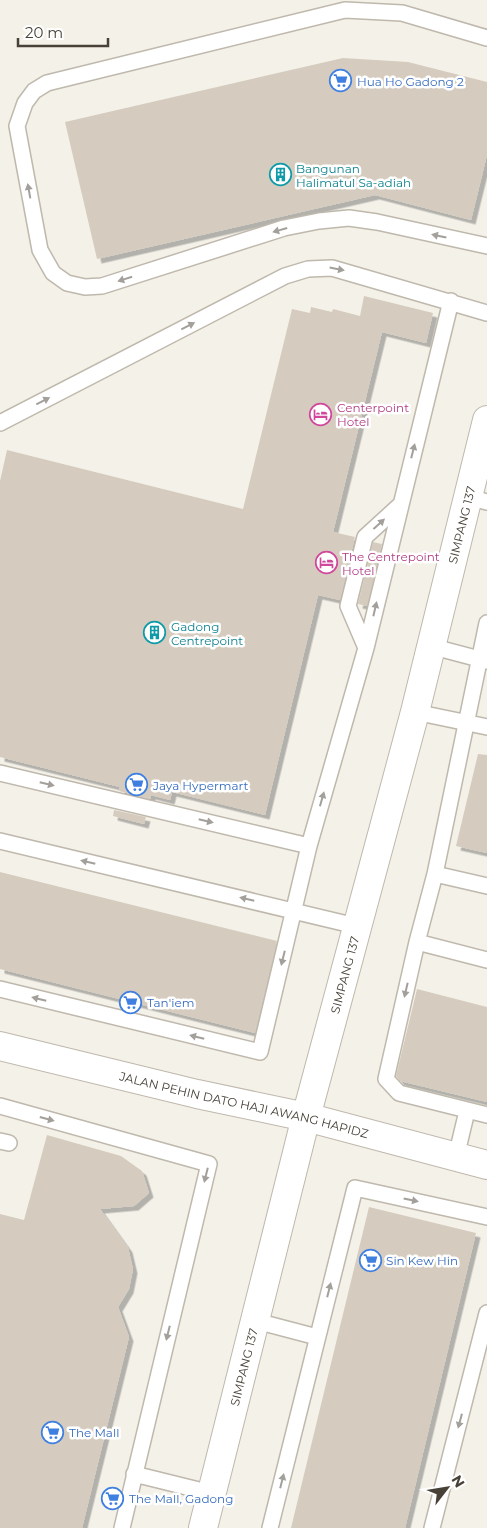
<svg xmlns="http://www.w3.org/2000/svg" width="487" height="1528" font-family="Montserrat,sans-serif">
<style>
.building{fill:#d5ccbf;filter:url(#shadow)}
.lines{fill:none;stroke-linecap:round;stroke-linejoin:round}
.service-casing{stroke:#bfb8ac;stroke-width:18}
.minor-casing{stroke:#bfb8ac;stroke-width:30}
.service{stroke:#fff;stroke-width:15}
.minor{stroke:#fff;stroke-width:28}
.oneway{fill:#a3a09c}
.labels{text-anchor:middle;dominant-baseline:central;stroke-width:5;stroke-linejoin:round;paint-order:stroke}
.shop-label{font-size:12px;fill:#366cbe;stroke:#fff;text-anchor:start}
.culture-label{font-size:12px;fill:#0d838f;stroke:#fff;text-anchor:start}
.hotel-label{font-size:12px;fill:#b23c85;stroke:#fff;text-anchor:start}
.street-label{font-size:12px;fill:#474138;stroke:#fff}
</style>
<defs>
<filter id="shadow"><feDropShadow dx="4.5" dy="4.5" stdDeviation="0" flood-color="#0004"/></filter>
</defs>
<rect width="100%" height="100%" fill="#f4f1e9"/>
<path class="building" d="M343,58L408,62L487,82V155L471,220L375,195L97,259L65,122Z
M364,296L433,313L426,343L382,332L333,532L355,537L340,600L318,595L265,815L172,792L170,800L151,795L150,799L119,791L120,787L0,757V481L7,450L243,509L292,309L310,313L311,307L332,312L333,309L360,316Z
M373,542L382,544L367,606L358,604Z
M478,754L487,755V853L456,846Z
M114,810L146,817L144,824L113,816Z
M0,872L277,941L255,1033L0,969Z
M417,989L487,1007V1102L400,1081L396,1076Z
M47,1135L121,1156L142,1171L149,1193L134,1206L100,1209L128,1248L133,1269L129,1289L118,1307L129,1337L82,1528H0V1214L24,1220Z
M369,1207L476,1233L405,1528H291Z"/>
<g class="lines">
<defs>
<path id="service" d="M487,38L402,13L345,10L47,83L34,91L25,103L17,126L40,250L53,273L67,283L85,287L102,286L284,228L319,221L349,218L377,222L487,246
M0,423L285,276L308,269L332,268L487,313
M468,497L487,502
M487,623L435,874L417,942L386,1079L399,1093L487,1115
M430,646L487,661
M366,648L348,606L365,537L400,505
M415,712L487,727
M0,773L309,846
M0,841L356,926
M435,874L487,886
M417,942L487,960
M0,989L260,1052L309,846L366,648L451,301
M0,1106L209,1164L122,1528
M0,1141L9,1143
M456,1157L467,1111
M256,1321L317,1337
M134,1474L211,1493
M270,1528L355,1188L487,1217
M432,1528L487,1313"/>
<g id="minor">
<path id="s1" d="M0,1046L197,1094L306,1117L487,1165"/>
<path id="s2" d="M203,1528L306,1117L415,712L487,420"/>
</g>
</defs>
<use href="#service" class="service-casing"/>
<use href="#minor" class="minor-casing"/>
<use href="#service" class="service"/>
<use href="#minor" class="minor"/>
</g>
<defs><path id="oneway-solid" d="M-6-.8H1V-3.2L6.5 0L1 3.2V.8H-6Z" transform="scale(1.25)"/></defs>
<g class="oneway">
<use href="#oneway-solid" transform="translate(29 191) rotate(-100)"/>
<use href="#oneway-solid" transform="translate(280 230) rotate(164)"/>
<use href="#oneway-solid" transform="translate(439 236) rotate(-168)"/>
<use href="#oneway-solid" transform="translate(337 269) rotate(11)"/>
<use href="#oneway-solid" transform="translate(125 279) rotate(162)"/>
<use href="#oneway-solid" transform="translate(188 326) rotate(-27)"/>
<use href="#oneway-solid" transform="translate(43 401) rotate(-27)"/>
<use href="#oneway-solid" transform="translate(413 451) rotate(-76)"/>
<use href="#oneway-solid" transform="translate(379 524) rotate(-42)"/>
<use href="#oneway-solid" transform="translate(375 609) rotate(-77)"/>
<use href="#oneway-solid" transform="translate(47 784) rotate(13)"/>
<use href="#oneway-solid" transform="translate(322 799) rotate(-74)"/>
<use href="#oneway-solid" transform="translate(206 821) rotate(13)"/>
<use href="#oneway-solid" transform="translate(88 862) rotate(-167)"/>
<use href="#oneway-solid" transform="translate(247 899) rotate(-167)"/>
<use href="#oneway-solid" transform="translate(283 958) rotate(104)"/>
<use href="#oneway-solid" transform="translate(406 990) rotate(103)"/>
<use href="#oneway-solid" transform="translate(39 999) rotate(-166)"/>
<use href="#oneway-solid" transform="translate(197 1037) rotate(-166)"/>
<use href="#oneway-solid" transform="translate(47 1119) rotate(15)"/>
<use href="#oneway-solid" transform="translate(206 1175) rotate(104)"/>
<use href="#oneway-solid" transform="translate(411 1200) rotate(12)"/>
<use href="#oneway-solid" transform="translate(329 1290) rotate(-76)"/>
<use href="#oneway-solid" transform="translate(168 1333) rotate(104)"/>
<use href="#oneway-solid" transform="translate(460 1421) rotate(105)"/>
<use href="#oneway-solid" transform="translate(282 1481) rotate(-76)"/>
</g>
<defs>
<symbol id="supermarket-ring" viewBox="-11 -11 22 22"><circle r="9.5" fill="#fff" stroke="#3f7fe0" stroke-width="1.5"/><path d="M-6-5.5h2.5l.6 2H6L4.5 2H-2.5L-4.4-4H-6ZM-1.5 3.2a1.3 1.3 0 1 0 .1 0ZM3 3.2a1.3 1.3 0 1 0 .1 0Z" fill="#3f7fe0"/></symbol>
<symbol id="building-ring" viewBox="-11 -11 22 22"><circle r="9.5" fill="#fff" stroke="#0f9aa8" stroke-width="1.5"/><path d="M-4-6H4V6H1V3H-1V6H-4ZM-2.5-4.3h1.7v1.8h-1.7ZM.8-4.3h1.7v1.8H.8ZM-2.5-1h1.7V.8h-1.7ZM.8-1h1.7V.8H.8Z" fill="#0f9aa8"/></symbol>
<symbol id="hotel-ring" viewBox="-11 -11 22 22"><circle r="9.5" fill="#fff" stroke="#d1479c" stroke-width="1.5"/><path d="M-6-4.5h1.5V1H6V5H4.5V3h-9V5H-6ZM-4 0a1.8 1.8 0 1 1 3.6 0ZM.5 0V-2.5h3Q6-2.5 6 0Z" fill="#d1479c"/></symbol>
</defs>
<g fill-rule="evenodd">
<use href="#supermarket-ring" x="328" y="68" width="25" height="25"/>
<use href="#building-ring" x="268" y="162" width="25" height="25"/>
<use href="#hotel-ring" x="308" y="402" width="25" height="25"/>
<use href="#hotel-ring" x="314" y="550" width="25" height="25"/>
<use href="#building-ring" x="142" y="620" width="25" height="25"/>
<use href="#supermarket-ring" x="124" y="772" width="25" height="25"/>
<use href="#supermarket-ring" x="118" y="990" width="25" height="25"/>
<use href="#supermarket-ring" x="358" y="1248" width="25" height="25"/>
<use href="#supermarket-ring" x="40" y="1420" width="25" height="25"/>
<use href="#supermarket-ring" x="100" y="1486" width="25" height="25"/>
</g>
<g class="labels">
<g class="shop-label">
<text x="357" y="81">Hua Ho Gadong 2</text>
<text x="153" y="785">Jaya Hypermart</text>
<text x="147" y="1002">Tan'iem</text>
<text x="386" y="1260">Sin Kew Hin</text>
<text x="69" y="1432">The Mall</text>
<text x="129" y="1498">The Mall, Gadong</text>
</g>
<g class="culture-label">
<text x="296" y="168">Bangunan<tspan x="296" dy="14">Halimatul Sa-adiah</tspan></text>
<text x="171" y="626">Gadong<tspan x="171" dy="14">Centrepoint</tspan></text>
</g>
<g class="hotel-label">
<text x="337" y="407">Centerpoint<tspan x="337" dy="14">Hotel</tspan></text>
<text x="342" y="556">The Centrepoint<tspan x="342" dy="14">Hotel</tspan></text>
</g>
<g class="street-label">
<text stroke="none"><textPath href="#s2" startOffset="1036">SIMPANG 137</textPath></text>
<text stroke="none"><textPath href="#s2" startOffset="571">SIMPANG 137</textPath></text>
<text stroke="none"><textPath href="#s1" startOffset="251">JALAN PEHIN DATO HAJI AWANG HAPIDZ</textPath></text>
<text stroke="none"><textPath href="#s2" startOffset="166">SIMPANG 137</textPath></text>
</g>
</g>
<g transform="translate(447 1488) rotate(59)" stroke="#ffffff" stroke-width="4" paint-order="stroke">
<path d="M0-4L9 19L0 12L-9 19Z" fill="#474138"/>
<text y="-8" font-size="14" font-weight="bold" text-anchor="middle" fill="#474138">N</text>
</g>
<path d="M18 38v8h90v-8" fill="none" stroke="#474138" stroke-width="2.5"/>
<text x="25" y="38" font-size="15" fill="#474138" stroke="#ffffff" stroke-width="4" paint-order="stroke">20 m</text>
</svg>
